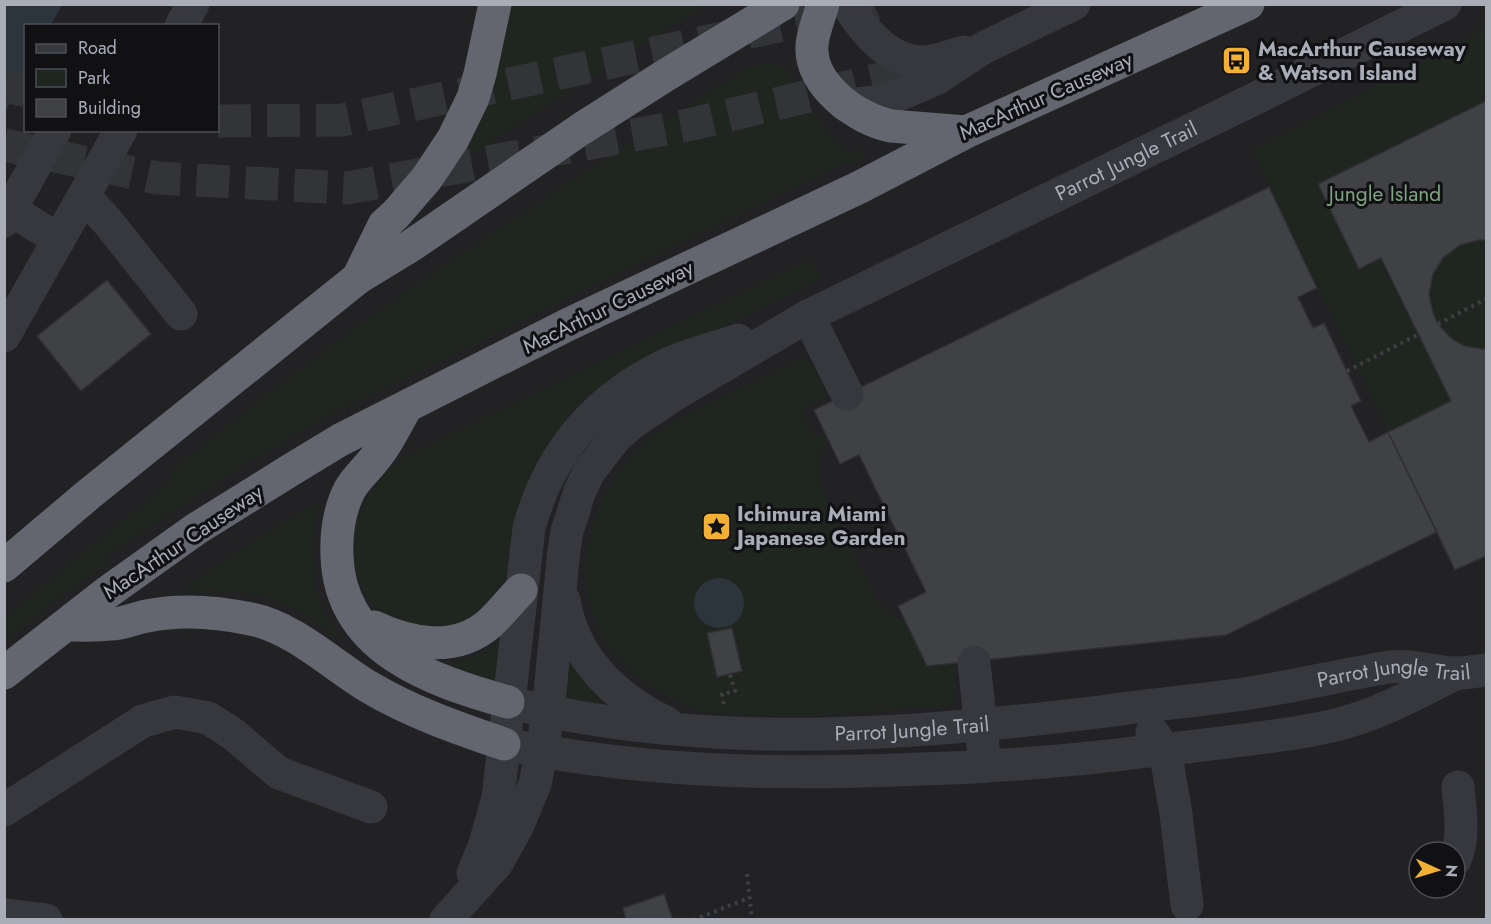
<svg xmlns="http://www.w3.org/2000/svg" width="1491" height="924" font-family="Jost,sans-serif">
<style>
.built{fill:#222225;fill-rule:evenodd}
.green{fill:#1e261f}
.water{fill:#2c353c}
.building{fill:#404145;stroke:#303034;stroke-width:1.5}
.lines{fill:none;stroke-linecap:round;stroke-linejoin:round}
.highway-tunnel{stroke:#333438;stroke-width:33;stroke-dasharray:33 16;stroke-linecap:butt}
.path{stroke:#3d3f44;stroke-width:4;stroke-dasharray:3 4.5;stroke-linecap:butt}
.minor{stroke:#37383d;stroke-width:33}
.highway{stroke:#63666e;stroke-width:33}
.labels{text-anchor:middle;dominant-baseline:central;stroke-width:6;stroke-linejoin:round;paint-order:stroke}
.poi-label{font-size:21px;font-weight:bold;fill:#a8adb8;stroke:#111113;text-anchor:start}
.street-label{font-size:21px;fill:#a8adb8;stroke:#111113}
.park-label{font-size:21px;fill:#7fa381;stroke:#111113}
</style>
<rect width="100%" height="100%" fill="#161618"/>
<path class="built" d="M62,5H1486V919L5,920V113L25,73L26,130H218V26L51,25ZM1419,852H1455V888H1419Z"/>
<path class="green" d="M508,5H705L467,157L463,153Z
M1486,28V556L1455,570L1252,150Z
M768,63L784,67C805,93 822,135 849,154L857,152H863L865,155L863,159L851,164L848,161L325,417L245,464L106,556L108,563L53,602L5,641V617L173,479L169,472C237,419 304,364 374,314C496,228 623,148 748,67Z
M810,259L820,279L619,377L508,572L491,606L439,634L396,623L380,612L366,598L355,571L351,549L352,531L358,514L369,493L387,471L406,456Z
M803,358C816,363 822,384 827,396L801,410L814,437L825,432L828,439C818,454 817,472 822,489L875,598L881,606L892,615L907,623L927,666L956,664V701L954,705L807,716L719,714L695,710L661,693L627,669L605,643L595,622L587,592L585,578L586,559L595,515L605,493L618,472L635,450L653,435L674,421Z
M314,503L318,508L312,546L316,588L324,612L339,635L335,637L303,614L264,596L218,590L188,589L183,587Z
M500,641L499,685L441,664C462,661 482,653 500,641Z
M568,658L576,671L599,700L600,705L565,701Z"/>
<path class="water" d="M5,4L62,5L51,25L26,26L25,73L5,113Z
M694 603a25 25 0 1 1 50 0a25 25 0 1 1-50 0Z"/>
<path class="building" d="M1486,101V240H1479L1460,245L1443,258L1433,274L1429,294L1433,313L1438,324L1452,339L1464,346L1482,349H1486V556L1455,570L1388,432L1451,401L1381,258L1359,269L1318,184Z
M1269,187L1317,288L1298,297L1313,328L1324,323L1361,401L1351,406L1369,442L1388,432L1437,532L1226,635L927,666L898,606L926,592L859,455L840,464L814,410Z
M107,280L151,334L81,391L37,336Z
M732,628L742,671L717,677L707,633Z
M664,894L673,920H626L623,908Z"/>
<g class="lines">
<path class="highway-tunnel" d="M4,86L26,91
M218,121L342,120L867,7L873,4
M4,145L157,178L347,188L688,125L943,64"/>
<path class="path" d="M1438,324L1486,299
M1347,371L1419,334
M724,704L722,694L735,691L730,675
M747,874L752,920
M693,920L749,898"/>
<g class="minor">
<path d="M847,4C866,34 892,67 932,61C943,59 953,55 964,52"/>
<path d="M181,26L193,4"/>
<path d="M845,105L875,102L888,99L920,86L936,79L983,48L1074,4"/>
<path d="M84,196L107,221L181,314"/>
<path d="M11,210L59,240"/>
<path d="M4,221L55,130"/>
<path d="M808,316L847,394"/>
<path d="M4,336L121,130"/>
<path d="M564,600C573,658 616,699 667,723"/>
<path d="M974,662L983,747"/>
<path id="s1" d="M528,707C718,750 915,735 1107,711C1157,704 1207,700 1256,692C1301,685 1345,674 1390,667C1412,664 1435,673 1458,673C1467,673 1477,671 1486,670"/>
<path d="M1152,732L1165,750L1176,814L1187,905"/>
<path d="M520,747C652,773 787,775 920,769C943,768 965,768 987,766C1042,763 1095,758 1149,751C1181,748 1213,744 1244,740C1276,736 1308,732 1339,724C1380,714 1419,692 1457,673"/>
<path d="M4,810L143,721L175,712L208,718L233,734L279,773L371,807"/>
<path d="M1455,860C1465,837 1460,810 1458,787"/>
<path d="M473,873L484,847L498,798L529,528C550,451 596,398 668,364C690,354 715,348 738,340"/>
<path d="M4,915L46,920"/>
<path id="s2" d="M446,920L497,863L517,827L535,784L542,751L548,712L564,550L567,531L573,513L579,493L589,472L615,438L632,423L677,393L808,316L1246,103L1445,4"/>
</g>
<path class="highway" d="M823,4C819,18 813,32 812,45C809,85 857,119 891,126L966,132
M358,278L384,225L396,214L427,178L453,139L473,98L480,74L495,4
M407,406C397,422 388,443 376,457C368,468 357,477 350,489C339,510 336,533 337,556C340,650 432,681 508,702
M4,566L89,494L358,278L412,245L581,129L666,75L783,4
M66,625C81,625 96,626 111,624C123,624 135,618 147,616C180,609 218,612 251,619C295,628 332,665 369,687C411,712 457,728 504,744
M374,627C410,644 455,653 489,624C500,614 510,601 521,590
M4,673L105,594L196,529L289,471L340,440L567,325L860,187L966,132L1248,4"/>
</g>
<defs>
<symbol id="bus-square" viewBox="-11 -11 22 22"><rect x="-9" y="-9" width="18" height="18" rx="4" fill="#f2b134" stroke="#111113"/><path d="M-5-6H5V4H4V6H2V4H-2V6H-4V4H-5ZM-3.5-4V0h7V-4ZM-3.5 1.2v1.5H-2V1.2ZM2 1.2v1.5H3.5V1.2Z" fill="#111"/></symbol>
<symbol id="sight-square" viewBox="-11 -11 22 22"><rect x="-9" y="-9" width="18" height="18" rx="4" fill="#f2b134" stroke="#111113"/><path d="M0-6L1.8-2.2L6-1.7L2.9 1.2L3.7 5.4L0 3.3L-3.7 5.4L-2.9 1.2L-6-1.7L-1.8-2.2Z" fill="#111"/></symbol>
</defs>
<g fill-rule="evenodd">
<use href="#bus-square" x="1220" y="44" width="33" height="33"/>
<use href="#sight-square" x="700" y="510" width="33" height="33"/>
</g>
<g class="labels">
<g class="poi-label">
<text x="1258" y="49">MacArthur Causeway<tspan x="1258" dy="24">&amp; Watson Island</tspan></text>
<text x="737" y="514">Ichimura Miami<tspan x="737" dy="24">Japanese Garden</tspan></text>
</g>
<g class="street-label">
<text transform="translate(1046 96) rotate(-24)">MacArthur Causeway</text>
<text stroke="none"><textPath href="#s2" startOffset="1108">Parrot Jungle Trail</textPath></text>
<text transform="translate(608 307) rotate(-26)">MacArthur Causeway</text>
<text transform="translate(183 542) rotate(-34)">MacArthur Causeway</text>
<text stroke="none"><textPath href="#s1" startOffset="872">Parrot Jungle Trail</textPath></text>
<text stroke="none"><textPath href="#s1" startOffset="386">Parrot Jungle Trail</textPath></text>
</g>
<g class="park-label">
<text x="1385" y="194">Jungle Island</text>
</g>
</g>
<rect width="1491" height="924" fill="none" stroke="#a8adb8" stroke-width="12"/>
<rect x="24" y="24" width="195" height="108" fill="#111113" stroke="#4d4f55" stroke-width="1.5"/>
<rect x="36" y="44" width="30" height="9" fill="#37383d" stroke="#4d4f55" stroke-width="1.5"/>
<text x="78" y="54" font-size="18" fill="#a8adb8">Road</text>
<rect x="36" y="69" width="30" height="18" fill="#1e261f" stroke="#4d4f55" stroke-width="1.5"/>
<text x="78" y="84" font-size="18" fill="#a8adb8">Park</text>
<rect x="36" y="99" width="30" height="18" fill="#404145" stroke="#4d4f55" stroke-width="1.5"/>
<text x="78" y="114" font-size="18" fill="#a8adb8">Building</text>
<g transform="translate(1437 870) rotate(94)"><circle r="28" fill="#111113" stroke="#4d4f55" stroke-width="1.5"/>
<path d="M0-4.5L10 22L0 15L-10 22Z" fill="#f2b134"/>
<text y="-9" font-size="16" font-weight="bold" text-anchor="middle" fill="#a8adb8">N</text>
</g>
</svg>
